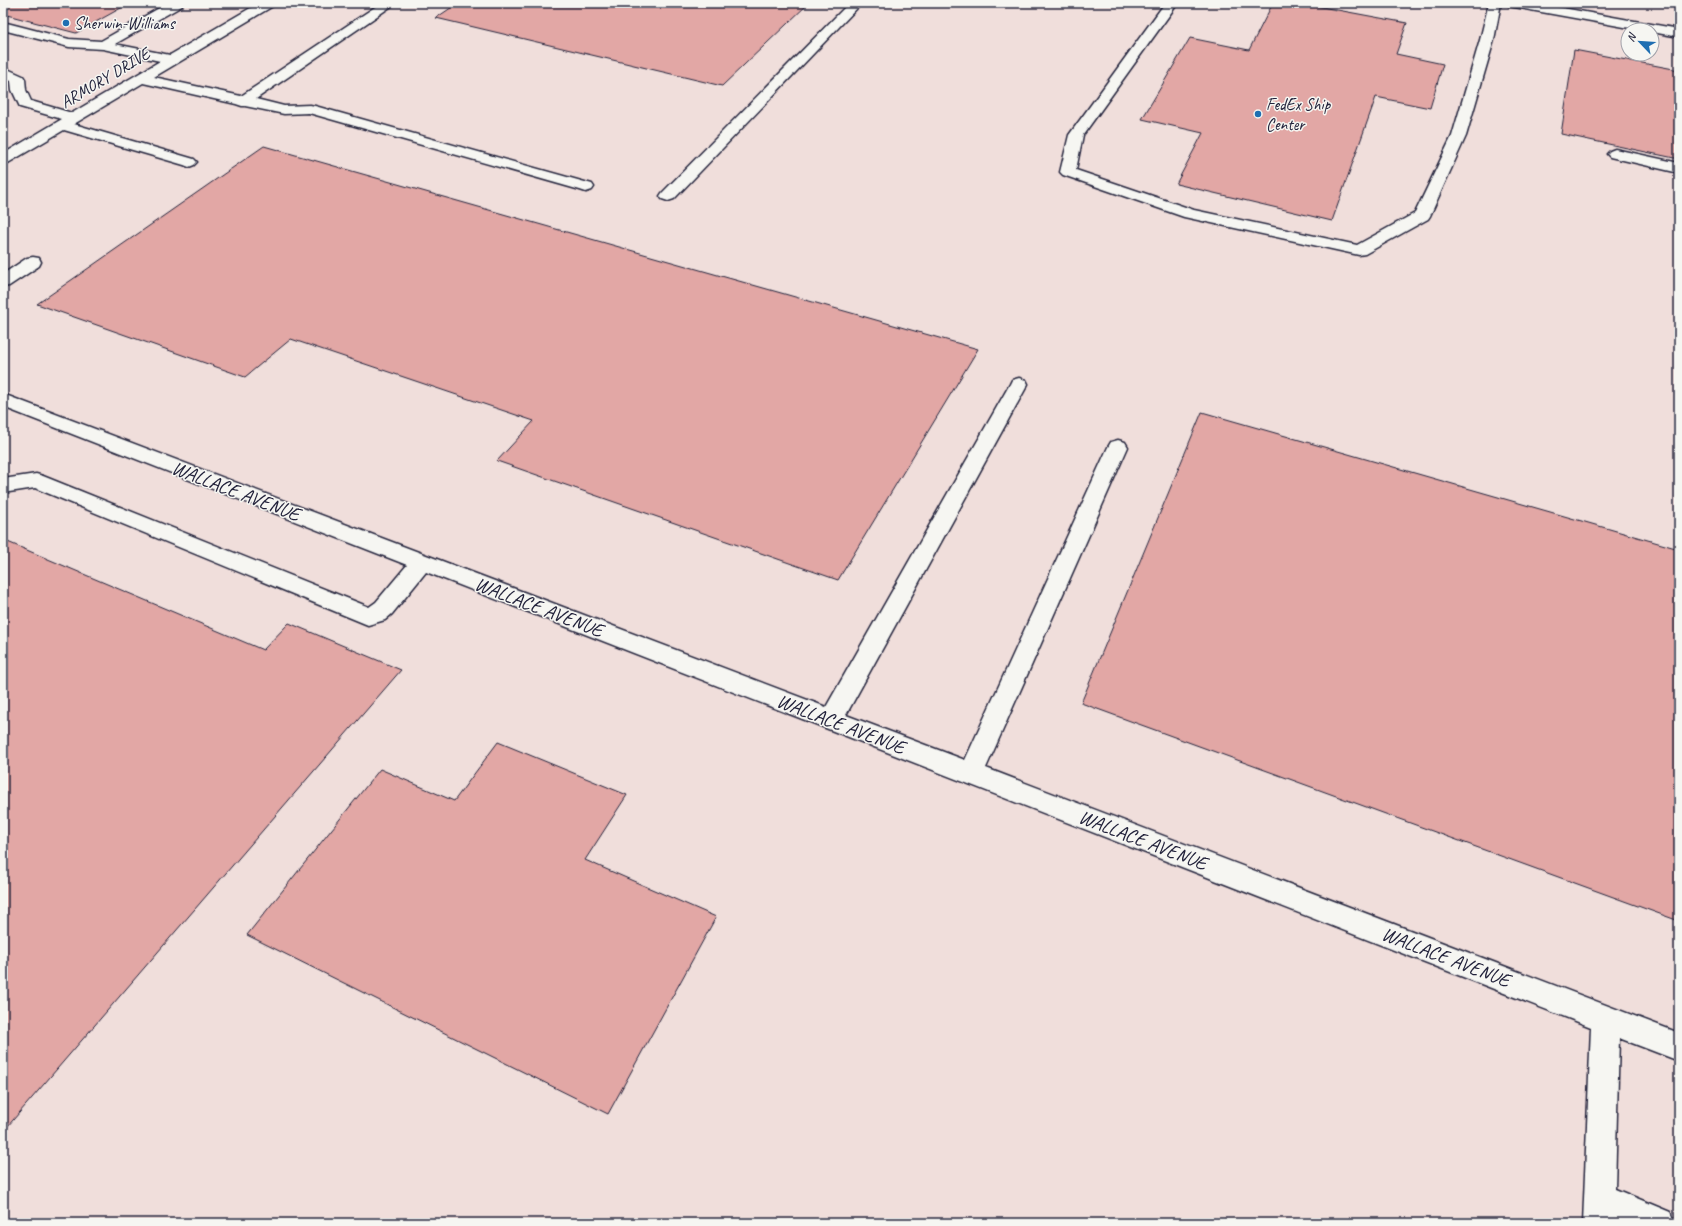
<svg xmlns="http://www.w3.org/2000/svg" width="1682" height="1226" font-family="Caveat,sans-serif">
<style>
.built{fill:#f0dedb;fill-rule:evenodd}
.building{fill:#e2a7a5;stroke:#22223b}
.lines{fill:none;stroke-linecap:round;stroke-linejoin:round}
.minor-casing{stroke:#22223b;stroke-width:3}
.minor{fill:#f6f6f2;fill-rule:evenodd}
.poi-dot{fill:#1f6fb2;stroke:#f6f6f2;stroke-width:1.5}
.labels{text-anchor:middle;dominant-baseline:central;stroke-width:3;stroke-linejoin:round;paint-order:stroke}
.far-poi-label{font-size:17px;fill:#22223b;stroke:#f6f6f2;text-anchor:start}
.far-street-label{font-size:17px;fill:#22223b;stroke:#f6f6f2}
.street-label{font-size:20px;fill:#22223b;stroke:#f6f6f2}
</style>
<rect width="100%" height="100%" fill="#f6f6f2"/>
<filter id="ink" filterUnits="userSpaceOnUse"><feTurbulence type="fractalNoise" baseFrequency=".025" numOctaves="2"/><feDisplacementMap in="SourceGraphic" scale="8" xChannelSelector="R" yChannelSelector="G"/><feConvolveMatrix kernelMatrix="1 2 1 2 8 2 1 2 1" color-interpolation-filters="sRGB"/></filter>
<g filter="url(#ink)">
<path class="built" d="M3,3H1679V1223H3ZM1628,30H1652V54H1628Z"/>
<path class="building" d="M3,3H130L76,33L3,14Z
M458,3H809L722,86L436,18Z
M1273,3H1300L1407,23L1396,54L1443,64L1430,108L1376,97L1332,221L1176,184L1203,133L1142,119L1190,38L1249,50Z
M1574,50L1679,70V159L1561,134Z
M264,146L978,349L838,580L497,461L534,421L291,339L245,377L37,304Z
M1202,412L1679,549V921L1081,703Z
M3,540L263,650L289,623L401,670L7,1127L3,1125Z
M498,742L627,795L585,860L716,917L608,1114L247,935L380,769L454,801Z"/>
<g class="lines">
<defs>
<path id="minor" d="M168,3H183L182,6L115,44L170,55L259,3H274L273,6L154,77L241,96L381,3H396L256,99L284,106L310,105L315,106L592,184L594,187L592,190L586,192L580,190L309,113L284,114L245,106H242L236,104L143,83L74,124L194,159L197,162L194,165L189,167L184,165L64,130L8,163L3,165V154L62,119L20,107L12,90L11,81L3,77V67L23,76L25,79L26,90L31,101L72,113L160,61L103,49L69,47L3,30V22L69,39L101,41Z
M849,3H862L674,199L668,201L662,199L660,196L662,193Z
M1165,3H1178L1083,135L1076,170L1194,210L1357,245L1415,213L1452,136L1480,40L1489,3H1501L1494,40L1466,136L1430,216L1428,219L1365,254L1359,255L1184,217L1063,175L1060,172L1069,135Z
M1508,3H1535L1679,29V37L1652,32V30H1641L1514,7L1509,6Z
M1615,149L1679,163V173L1610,157L1607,154L1610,151Z
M33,257L39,258L41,262L39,266L9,286L3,287V274L27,258Z
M1019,378L1026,380L1028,384L846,715L965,760L1108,447L1111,442L1118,440L1125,442L1128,447L986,768L1679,1033V1061L1619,1038L1615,1189L1670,1212L1675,1223H1622L1615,1220V1223H1583L1591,1027L426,572L392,614L385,620L368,625L35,488L3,493V479L36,474L43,476L369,607L376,602L407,565L3,407V394L826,707L1010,384L1012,380Z"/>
</defs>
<use href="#minor" class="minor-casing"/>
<use href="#minor" class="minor"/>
</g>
</g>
<g class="poi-dot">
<circle cx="66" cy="23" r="4"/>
<circle cx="1258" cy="114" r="4"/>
</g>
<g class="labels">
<g class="far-poi-label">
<text x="74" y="23">Sherwin-Williams</text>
<text x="1266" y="104">FedEx Ship<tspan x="1266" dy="20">Center</tspan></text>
</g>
<g class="far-street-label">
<text transform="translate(105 78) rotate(-31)">ARMORY DRIVE</text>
</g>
<g class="street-label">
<text transform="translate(236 491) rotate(21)">WALLACE AVENUE</text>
<text transform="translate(539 607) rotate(21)">WALLACE AVENUE</text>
<text transform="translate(841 724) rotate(21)">WALLACE AVENUE</text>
<text transform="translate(1143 840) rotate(21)">WALLACE AVENUE</text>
<text transform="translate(1446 957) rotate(21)">WALLACE AVENUE</text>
</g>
</g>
<rect width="1682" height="1226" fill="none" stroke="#f6f6f2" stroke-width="16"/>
<rect x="8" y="8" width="1666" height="1210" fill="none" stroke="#22223b" stroke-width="1.5" filter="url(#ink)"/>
<g transform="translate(1640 42) rotate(295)"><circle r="19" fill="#f6f6f2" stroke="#a1a1a9"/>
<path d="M0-3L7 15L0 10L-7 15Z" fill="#1f6fb2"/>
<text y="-6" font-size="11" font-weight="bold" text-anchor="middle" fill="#22223b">N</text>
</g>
</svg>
